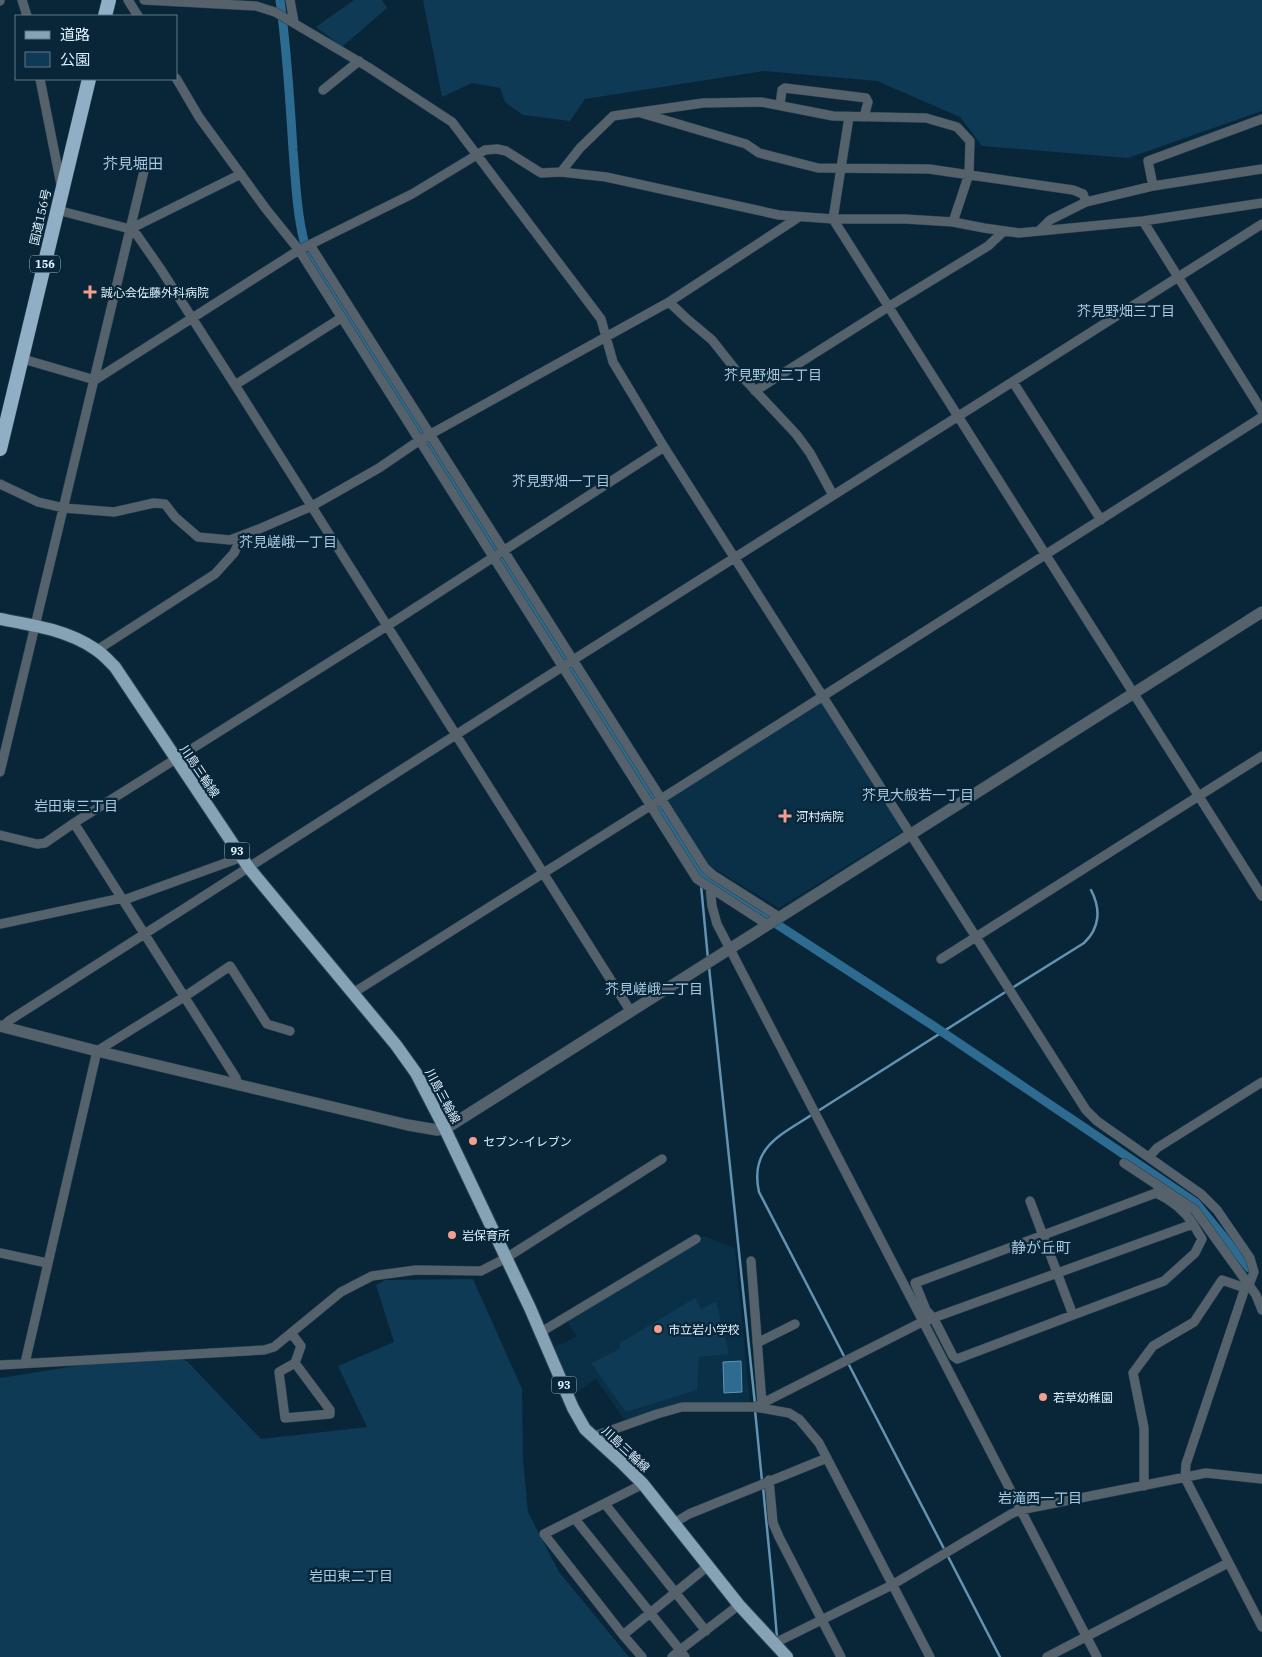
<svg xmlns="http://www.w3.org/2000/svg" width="1262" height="1657" font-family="'IBM Plex Serif','Noto Sans JP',serif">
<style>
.built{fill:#093047}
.green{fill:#0e3a55}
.water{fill:#2e6b91;stroke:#6393b1}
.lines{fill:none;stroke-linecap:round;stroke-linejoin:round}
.stream{stroke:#6393b1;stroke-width:2.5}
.canal{stroke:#2e6b91;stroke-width:9}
.minor-casing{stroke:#264253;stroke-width:10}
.tertiary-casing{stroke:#264253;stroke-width:12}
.primary-casing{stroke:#264253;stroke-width:14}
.trunk-casing{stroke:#264253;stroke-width:15}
.minor{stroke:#55626c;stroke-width:9}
.tertiary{stroke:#55626c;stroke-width:11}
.primary{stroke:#86a2b5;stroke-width:12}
.trunk{stroke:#90aec4;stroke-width:14}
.poi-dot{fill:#f59d8f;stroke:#082638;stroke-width:2}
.labels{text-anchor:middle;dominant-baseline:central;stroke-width:4.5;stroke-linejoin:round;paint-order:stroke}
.shield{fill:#082638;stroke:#9eb3c1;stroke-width:1}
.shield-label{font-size:11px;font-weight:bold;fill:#deeffc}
.street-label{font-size:12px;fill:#deeffc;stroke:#082638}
.poi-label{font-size:12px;fill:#deeffc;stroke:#082638;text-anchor:start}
.neighbourhood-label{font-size:14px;fill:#a6c7df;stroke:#082638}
.quarter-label{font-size:15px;fill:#a6c7df;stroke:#082638}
</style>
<rect width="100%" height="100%" fill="#082638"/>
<path class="built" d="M817,703H822L902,829L901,832L779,908L707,864L667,803V800Z
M704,1236L735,1248L750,1403H686L626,1422L596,1379L573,1395L553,1347L577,1337L567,1321Z"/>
<path class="green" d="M354,0H382L387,8L342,47L316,27Z
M423,0H1262V111L1128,158L982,146L960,117L877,81L764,71L585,99L570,121L523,115L505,102L500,88L472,83L442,97Z
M473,1279L522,1389L523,1460L528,1512L559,1572L629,1657H0V1378L94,1363L149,1350L187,1361L261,1439L367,1427L338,1366L394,1342L376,1285L385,1280Z
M695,1298L701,1309L716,1302L729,1354L699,1357L697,1390L626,1412L591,1363L619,1349L620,1343Z"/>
<path class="water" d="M741,1361L742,1392L724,1393L723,1362Z"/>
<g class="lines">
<path class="stream" d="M701,885L708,959
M709,967L755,1404
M1012,988L1084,943C1100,928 1101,909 1091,890
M818,1111L1007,991
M813,1114C781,1135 749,1147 759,1192L845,1358
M848,1363L1000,1657
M755,1410L762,1481
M763,1487L773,1590L777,1638"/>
<path class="canal" d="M280,0C287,50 290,100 293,150C296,186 297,221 308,256L702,874L715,884L932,1025L1196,1203L1249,1268"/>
<defs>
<path id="minor" d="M22,0L27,16
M128,0L138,16
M144,0L256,6L275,12L368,67L452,122L601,319L613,362L664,447L1086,1110L1097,1121L1201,1194L1217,1210L1250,1258L1254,1272L1249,1285L1245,1288L1186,1464L1185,1478L1262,1627
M290,0L294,22
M0,1V0
M176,78L199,117L266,209L299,250L697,879L768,925
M40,79L61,185
M323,90L359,61
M780,105L782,90L785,88L866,98L868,102L864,117
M641,113L746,144L759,153L818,168L929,169L1073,190L1083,194L1086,202
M849,117L833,219L1262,896
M561,172L580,148L613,116L703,103L761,102L833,116L926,118L957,127L970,141L969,174L953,222
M1153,186L1148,161L1262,119
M57,210L130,229L241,174
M1143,221L1262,411
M130,229L137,235L160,268L235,385L631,1012
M1039,231L1050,220L1086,202L1153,186L1262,169
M310,245L705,868L713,875L779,917
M669,302L687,319L712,340L735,369L796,434L810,453L833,495
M23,359L95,380L299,250L412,194L485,150L497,149L506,151L541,173L561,172L606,177L779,215L833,219H905L953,222L984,228L1019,233L1143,221L1262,203
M1013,382L1101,520
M235,385L341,318
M755,391L888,307L988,246L1004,231
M0,484L38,502L64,508L114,512L154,503L165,504L175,517L198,537L230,540L259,529L312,506L379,468L420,440L669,302L799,217
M97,650L215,574L234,553L242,536
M0,772L144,171
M74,823L236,1078L237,1083
M0,835L37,844L45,843L74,823L387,626L664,447
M710,887L712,906L717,924L1097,1657
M124,900L242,857
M0,924L122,898
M941,959L1262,756
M353,993L661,799L1262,417
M2,1027L10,1020L562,667L1262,224
M1149,1157L1157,1148L1262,1082
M1124,1163L1195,1210L1249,1285L1256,1295L1262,1310
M1030,1201L1073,1315L1164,1281L1195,1253L1202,1239L1193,1224
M0,1253L47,1263
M751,1261L762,1404
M1073,1315L957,1359L953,1356L934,1319L926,1310L915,1283L1156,1193L1160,1187
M541,1332L696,1239
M292,1334L301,1346L295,1363L330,1410V1414L285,1418L279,1372L295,1363
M757,1343L795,1324
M25,1363L97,1051L184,997L230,966L267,1024L290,1031
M0,1365L264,1350L274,1347L341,1292L372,1276L416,1270L481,1271L506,1258L662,1159
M755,1407L922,1322L1193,1224C1184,1210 1171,1200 1156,1193
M592,1437L657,1414L682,1407H755L789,1413L799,1419L819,1443L930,1657
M769,1480L773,1523L779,1537L841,1657
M1144,1486V1428L1133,1373L1153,1346L1194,1322L1222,1280L1245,1288
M605,1504L706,1631
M575,1519L680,1650L672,1657
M674,1523L689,1514L827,1458
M623,1635L708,1566
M775,1643L892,1585L1011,1514L1020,1510L1206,1473L1262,1479
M642,1657L623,1635L544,1534L643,1484
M685,1657L680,1650L739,1605
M1047,1657L1228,1563"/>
<path id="tertiary" d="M0,1026L97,1051L408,1125L437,1130L445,1129L1262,612"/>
<path id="primary" d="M0,619C33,625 67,630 95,649C102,653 109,661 115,667L249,868L396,1045L416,1073L445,1129L530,1308L573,1408L585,1429L621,1462L643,1484L739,1605L787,1657"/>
<path id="trunk" d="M105,16L109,0
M0,449L89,79"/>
</defs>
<use href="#minor" class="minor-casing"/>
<use href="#tertiary" class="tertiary-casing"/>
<use href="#primary" class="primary-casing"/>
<use href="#trunk" class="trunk-casing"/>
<use href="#minor" class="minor"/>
<use href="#tertiary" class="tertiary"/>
<use href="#primary" class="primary"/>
<use href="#trunk" class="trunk"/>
</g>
<g class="poi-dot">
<path d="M87.5 284.5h5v5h5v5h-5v5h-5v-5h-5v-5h5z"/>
<path d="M782.5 808.5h5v5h5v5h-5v5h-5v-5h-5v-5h5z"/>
<circle cx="473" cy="1141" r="5"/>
<circle cx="452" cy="1235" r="5"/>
<circle cx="658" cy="1329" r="5"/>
<circle cx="1043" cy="1397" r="5"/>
</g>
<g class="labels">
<g class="shield">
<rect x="30" y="255.5" width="30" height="17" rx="4"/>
<rect x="224.5" y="842.5" width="25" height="17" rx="4"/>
<rect x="551.5" y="1376.5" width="25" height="17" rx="4"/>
</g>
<g class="shield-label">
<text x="45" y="264">156</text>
<text x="237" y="851">93</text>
<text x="564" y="1385">93</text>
</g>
<g class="street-label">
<text transform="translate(40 217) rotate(-77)">国道156号</text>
<text transform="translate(200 771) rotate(56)">川島三輪線</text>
<text transform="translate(443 1096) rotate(62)">川島三輪線</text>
<text transform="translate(626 1449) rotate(43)">川島三輪線</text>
</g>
<g class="poi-label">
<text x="101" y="292">誠心会佐藤外科病院</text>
<text x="796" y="816">河村病院</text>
<text x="483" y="1141">セブン-イレブン</text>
<text x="462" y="1235">岩保育所</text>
<text x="668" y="1329">市立岩小学校</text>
<text x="1053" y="1397">若草幼稚園</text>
</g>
<g class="neighbourhood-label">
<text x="1126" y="311">芥見野畑三丁目</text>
<text x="773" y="375">芥見野畑二丁目</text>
<text x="561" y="481">芥見野畑一丁目</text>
<text x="288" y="542">芥見嵯峨一丁目</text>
<text x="918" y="795">芥見大般若一丁目</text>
<text x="76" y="806">岩田東三丁目</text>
<text x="654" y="989">芥見嵯峨二丁目</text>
<text x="1040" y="1498">岩滝西一丁目</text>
<text x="351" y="1576">岩田東二丁目</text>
</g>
<g class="quarter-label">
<text x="133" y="163">芥見堀田</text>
<text x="1041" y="1247">静が丘町</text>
</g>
</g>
<rect x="15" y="15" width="162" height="65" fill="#082638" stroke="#5e7686"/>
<rect x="25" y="31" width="25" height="8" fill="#86a2b5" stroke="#5e7686"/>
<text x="60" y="40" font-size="15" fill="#deeffc">道路</text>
<rect x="25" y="52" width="25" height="15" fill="#0e3a55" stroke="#5e7686"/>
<text x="60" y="65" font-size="15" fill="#deeffc">公園</text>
</svg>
